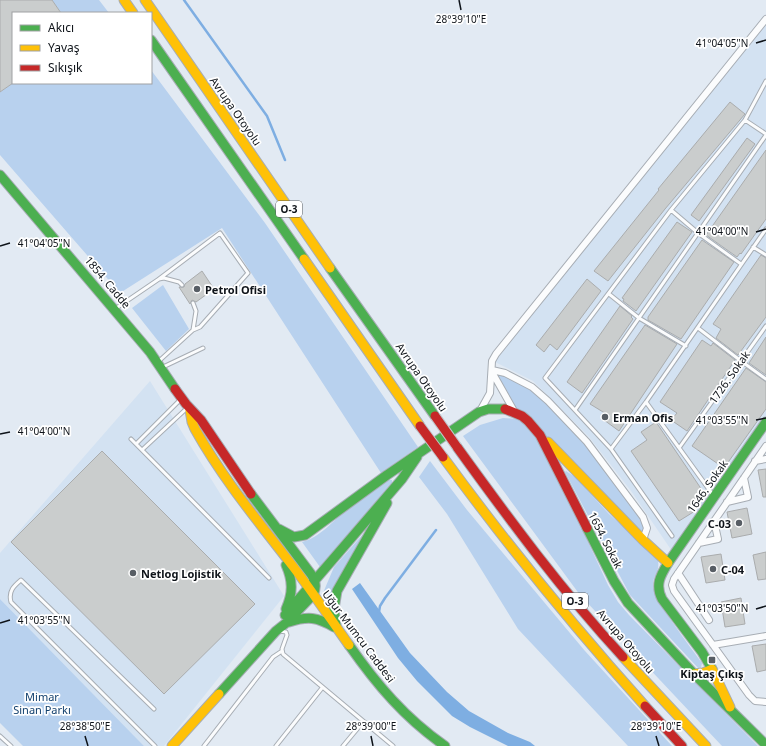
<svg xmlns="http://www.w3.org/2000/svg" width="766" height="746" font-family="'Noto Sans',sans-serif">
<style>
.built{fill:#d3e2f2}
.green{fill:#b8d1ee}
.water{fill:#7eaee2}
.lines{fill:none;stroke-linecap:round;stroke-linejoin:round}
.stream{stroke:#7eaee2;stroke-width:2.5}
.building{fill:#cacdcd;stroke:#aaacad}
.lane-casing{stroke:#a7adb4;stroke-width:5}
.street-casing{stroke:#a7adb4;stroke-width:8}
.fast-casing{stroke:#a7adb4;stroke-width:11}
.slow-casing{stroke:#a7adb4;stroke-width:11}
.jam-casing{stroke:#a7adb4;stroke-width:11}
.lane{stroke:#fbfcfd;stroke-width:3}
.street{stroke:#fbfcfd;stroke-width:6}
.fast{stroke:#4caf50;stroke-width:9}
.slow{stroke:#ffc107;stroke-width:9}
.jam{stroke:#c62828;stroke-width:9}
.jam-bridge-casing{stroke:#c0c4c8;stroke-width:11;stroke-linecap:butt}
.jam-bridge{stroke:#c62828;stroke-width:9}
.ticks{fill:none;stroke:#0e1319;stroke-width:1.5}
.poi-dot{fill:#585e65;stroke:#fff;stroke-width:1.5}
.labels{text-anchor:middle;dominant-baseline:central;stroke-width:3.5;stroke-linejoin:round;paint-order:stroke}
.shield{fill:#fff;stroke:#565a5e;stroke-width:1}
.shield-label{font-size:10px;font-weight:bold;fill:#0e1319}
.street-label{font-size:11px;fill:#0e1319;stroke:#fff}
.poi-label{font-size:11px;font-weight:bold;fill:#0e1319;stroke:#fff;text-anchor:start}
.park-label{font-size:11px;fill:#113f6d;stroke:#fff}
.ticks-label{font-size:10px;text-anchor:middle;fill:#0e1319;stroke:#fff;stroke-width:3.5;stroke-linejoin:round;paint-order:stroke}
</style>
<rect width="100%" height="100%" fill="#e2eaf3"/>
<path class="built" d="M766,15V421L674,554L631,491L589,437L533,381L489,359Z
M150,381L284,596L164,746H144L0,599V553Z"/>
<path class="green" d="M52,0H99L109,13H61Z
M151,70L265,223L418,447L381,473L222,228L120,293L0,155V92L13,83H151Z
M163,285L189,329L166,351L132,308Z
M492,370L532,387L563,416L645,520L643,540L519,414Z
M503,418L519,419L528,425L538,439L558,477L608,585L618,602L629,615L758,746H722L580,595L463,436L480,425Z
M430,461L467,510L585,651L672,746H628L518,629L447,514L419,477Z
M566,471L575,477L609,514L640,542L646,550L658,561C660,572 653,576 653,584C652,598 692,649 702,663L701,668L699,669L630,595L565,472Z
M389,480H392V483L320,567L302,542C319,538 332,522 345,511C359,500 373,489 389,480Z
M371,525L372,526L337,581L330,597L323,593L334,567Z
M0,599L144,746H23L0,723Z"/>
<path class="water" d="M360,583L410,653L447,692L469,711L508,733L530,742L535,746H508L470,727L452,716L417,681L398,658L352,589Z"/>
<g class="lines">
<path class="stream" d="M184,0L267,116L285,160
M379,612L380,606L385,598L436,530"/>
</g>
<path class="building" d="M0,0H52L61,13H13V83L0,92Z
M730,102L745,114L665,209L608,281L594,271L659,190L658,189Z
M747,138L755,144L699,221L691,215Z
M766,150V219L741,254L740,253L737,257L706,235Z
M677,222L692,232L636,311L623,301L624,299L622,298Z
M702,240L734,262L681,339L648,320V317Z
M761,255L766,258V317L738,355L716,338L721,329L713,324Z
M202,271L214,289L196,302L192,300L190,304L179,287H184L185,284Z
M587,279L601,291L557,350L550,344L544,352L536,345Z
M620,306L632,316L631,317L633,319L582,393L567,382Z
M645,325L677,344L619,431L604,420L608,415L590,404Z
M766,337V375L749,363Z
M702,340L711,346L713,343L735,360L687,431L671,420L677,413L660,402Z
M746,368L766,382V409L724,468L692,446Z
M656,422L704,493L690,502L695,511L679,521L631,451L647,440L641,432Z
M102,451L255,604L164,694L11,542Z
M766,469V497H763L758,470Z
M747,508L752,534L732,538L727,512Z
M766,552V579L758,580L753,555Z
M721,554L725,580L706,583L701,557Z
M741,598L745,624L725,627L721,602Z
M766,644V670L757,672L752,646Z"/>
<g class="lines">
<defs>
<path id="lane" d="M745,120L766,134
M671,210L698,233L741,264
M753,247L766,255
M159,279L220,233L248,273L200,327L193,330
M609,294L639,318L686,346
M115,309L159,279L164,278L179,282L182,285
M698,328L741,361L766,379
M159,361L193,330L196,311L193,303
M163,367L203,348
M646,402L713,495
M575,410L766,135
M131,439L269,578
M136,444L181,399
M679,448L766,326
M611,449L545,378L671,210L745,120L766,81
M142,450L186,409
M672,536L611,449L646,402L766,229
M280,631L286,632L287,635L282,649L283,654L393,746
M154,709L21,580C14,586 8,591 11,602L155,746
M0,736L11,746
M204,746L273,657L282,651
M276,746L322,688
M343,746L363,722"/>
<path id="street" d="M492,370L505,373L532,387L548,401L587,442L643,517L647,528L643,540
M492,372L514,411
M480,411L490,393L492,361L496,354L766,19
M766,446L674,579L672,585L674,591L749,695L755,701L766,702
M755,461L766,459
M727,502L748,497L744,478
M699,543L718,539L714,521
M678,573L709,620
M713,645L766,636
M718,680L731,671"/>
<path id="fast" d="M151,40L304,259
M0,175L150,352L175,389
M330,268L435,416
M587,528L614,581L628,603L694,674L766,745
M279,529L294,537L305,535L387,475L479,412L488,409H505
M286,565C293,581 293,593 286,609
M285,615L402,479L417,457
M289,622C308,616 317,617 334,627
M336,625L334,609L337,591L387,503
M349,645C377,685 405,718 445,746
M712,669L702,652L662,599C655,585 660,576 668,563L766,422
M219,694L276,631L286,623L313,595C317,587 316,581 311,574L251,494"/>
<path id="slow" d="M124,0L133,13
M145,0L330,268
M304,259L420,426
M190,410L192,422L195,429C224,481 262,526 298,573C315,596 332,621 349,645
M548,442L643,540L668,563
M443,457C506,543 573,626 645,706
M623,657L706,746
M694,674L703,673L712,669L730,707
M172,746L219,694"/>
<path id="jam" d="M175,389L186,404L201,420L251,494
M505,409L522,416L528,421L540,435L587,528
M457,447C509,519 562,591 623,657
M645,706L682,746"/>
</defs>
<use href="#lane" class="lane-casing"/>
<use href="#street" class="street-casing"/>
<use href="#fast" class="fast-casing"/>
<use href="#slow" class="slow-casing"/>
<use href="#jam" class="jam-casing"/>
<use href="#lane" class="lane"/>
<use href="#street" class="street"/>
<use href="#fast" class="fast"/>
<use href="#slow" class="slow"/>
<use href="#jam" class="jam"/>
<defs>
<path id="jam-bridge" d="M435,416L457,447
M420,426L443,457"/>
</defs>
<use href="#jam-bridge" class="jam-bridge-casing"/>
<use href="#jam-bridge" class="jam-bridge"/>
</g>
<path class="ticks" d="M459,0L461,10M756,43L766,40M756,232L766,229M0,246L10,243M756,420L766,418M0,434L10,432M756,609L766,606M0,623L10,620M85,736L88,746M371,736L373,746M656,736L659,746"/>
<g class="poi-dot">
<circle cx="197" cy="289" r="4"/>
<circle cx="605" cy="417" r="4"/>
<circle cx="739" cy="523" r="4"/>
<circle cx="713" cy="569" r="4"/>
<circle cx="133" cy="573" r="4"/>
<rect x="708" y="656" width="8" height="8" rx="2"/>
</g>
<g class="labels">
<g class="shield">
<rect x="276" y="201" width="26" height="16" rx="3"/>
<rect x="562" y="593" width="26" height="16" rx="3"/>
</g>
<g class="shield-label">
<text x="289" y="209">O-3</text>
<text x="575" y="601">O-3</text>
</g>
<g class="street-label">
<text transform="translate(236 111) rotate(55)">Avrupa Otoyolu</text>
<text transform="translate(108 282) rotate(50)">1854. Cadde</text>
<text transform="translate(422 377) rotate(55)">Avrupa Otoyolu</text>
<text transform="translate(729 377) rotate(-55)">1726. Sokak</text>
<text transform="translate(707 486) rotate(-55)">1646. Sokak</text>
<text transform="translate(606 540) rotate(63)">1654. Sokak</text>
<text transform="translate(359 636) rotate(53)">Uğur Mumcu Caddesi</text>
<text transform="translate(626 641) rotate(49)">Avrupa Otoyolu</text>
</g>
<g class="poi-label">
<text x="205" y="289">Petrol Ofisi</text>
<text x="613" y="417">Erman Ofis</text>
<text x="731" y="523" text-anchor="end">C-03</text>
<text x="721" y="569">C-04</text>
<text x="141" y="573">Netlog Lojistik</text>
<text x="712" y="673" text-anchor="middle">Kiptaş Çıkış</text>
</g>
<g class="park-label">
<text x="42" y="696">Mimar<tspan x="42" dy="13">Sinan Parkı</tspan></text>
</g>
</g>
<g class="ticks-label">
<text x="461" y="23">28°39'10"E</text>
<text x="722" y="47">41°04'05"N</text>
<text x="722" y="235">41°04'00"N</text>
<text x="44" y="247">41°04'05"N</text>
<text x="722" y="424">41°03'55"N</text>
<text x="44" y="435">41°04'00"N</text>
<text x="722" y="612">41°03'50"N</text>
<text x="44" y="624">41°03'55"N</text>
<text x="85" y="730">28°38'50"E</text>
<text x="371" y="730">28°39'00"E</text>
<text x="656" y="730">28°39'10"E</text>
</g>
<rect x="12" y="12" width="140" height="72" fill="#ffffff" stroke="#9fa1a3"/>
<rect x="20" y="25" width="20" height="6" fill="#4caf50" stroke="#9fa1a3"/>
<text x="48" y="32" font-size="12" fill="#0e1319">Akıcı</text>
<rect x="20" y="45" width="20" height="6" fill="#ffc107" stroke="#9fa1a3"/>
<text x="48" y="52" font-size="12" fill="#0e1319">Yavaş</text>
<rect x="20" y="65" width="20" height="6" fill="#c62828" stroke="#9fa1a3"/>
<text x="48" y="72" font-size="12" fill="#0e1319">Sıkışık</text>
</svg>
